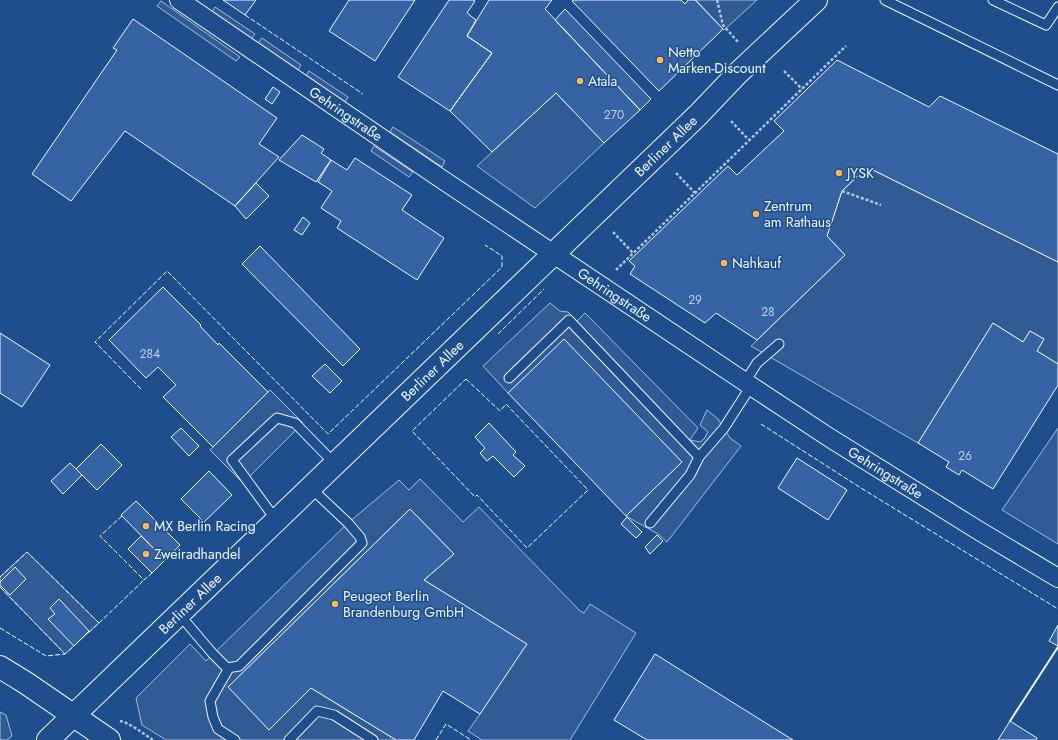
<svg xmlns="http://www.w3.org/2000/svg" width="1058" height="740" font-family="Jost,sans-serif">
<style>
.built{fill:#305b95;stroke:#a8bbd7}
.building{fill:#3563a3;stroke:#f2f6ff}
.lines{fill:none;stroke-linecap:round;stroke-linejoin:round}
.lane-casing{stroke:#f2f6ff;stroke-width:11}
.street-casing{stroke:#f2f6ff;stroke-width:20}
.secondary-casing{stroke:#f2f6ff;stroke-width:24}
.primary-casing{stroke:#f2f6ff;stroke-width:24}
.path{stroke:#b3c4dc;stroke-width:2.5;stroke-dasharray:3 2;stroke-linecap:butt}
.lane{stroke:#1f4e8c;stroke-width:9}
.street{stroke:#1f4e8c;stroke-width:18}
.secondary{stroke:#1f4e8c;stroke-width:22}
.primary{stroke:#1f4e8c;stroke-width:22}
.fence{stroke:#f2f6ff;stroke-width:1;stroke-dasharray:5 2;stroke-linecap:butt}
.wall{stroke:#f2f6ff;stroke-width:2}
.poi-dot{fill:#ffb74d;stroke:#1f4e8c;stroke-width:1.5}
.labels{text-anchor:middle;dominant-baseline:central;stroke-width:3;stroke-linejoin:round;paint-order:stroke}
.number-label{font-size:12px;fill:#c3d1e8}
.poi-label{font-size:14px;fill:#f2f6ff;stroke:#1f4e8c;text-anchor:start}
.street-label{font-size:14px;fill:#f2f6ff;stroke:#1f4e8c}
</style>
<rect width="100%" height="100%" fill="#1f4e8c"/>
<path class="built" d="M696,0H757L724,30Z
M161,1L240,57L236,61L157,6Z
M215,7L255,34L251,39L212,12Z
M262,38L301,65L298,70L258,43Z
M309,71L348,97L345,102L306,76Z
M556,93L604,143L535,208L477,166Z
M393,127L445,161L442,167L390,132Z
M374,146L413,172L409,177L371,151Z
M867,167L1058,262V364L1037,351L1044,339L1030,331L1023,342L993,323L918,443L751,346L845,255L827,236L842,191Z
M550,303L560,311L568,312L577,321L585,313L698,428L690,440L700,442L704,439L708,432L700,425L707,410L718,419L730,438L741,446L667,542L658,534L626,516L682,462L564,340L508,393L483,366Z
M270,390L303,423L243,483L210,450Z
M1058,428V544L1002,510Z
M420,479L463,522L479,507L580,611L584,613L590,604L636,633L570,740H482L468,731L480,714L526,644L424,580L454,554L410,509L228,687L311,688L396,740H166L142,725L136,698L190,644L206,661L348,523L399,480L409,490Z
M27,552L99,623L65,654L0,587V577Z
M0,712L6,715L12,736L7,740H0Z"/>
<path class="building" d="M223,0H256L245,15Z
M349,0H415L375,61L329,31Z
M449,0H473L475,1L467,13L476,20L467,36L492,53L450,111L398,77Z
M489,0H552L545,9L640,110L604,143L556,93L492,152L450,111L492,53L467,36Z
M574,0H681L685,4L688,0H695L723,29L659,91L572,1Z
M565,9L651,99L640,110L555,20Z
M133,19L277,118L259,144L279,157L235,206L125,131L71,201L32,174L117,50L113,48Z
M837,60L929,107L940,96L1058,154V262L867,167L842,191L827,236L845,255L757,340L716,313L705,323L630,274L635,266L629,261L728,166L737,175L784,131L774,121Z
M273,87L280,92L272,104L265,99Z
M302,135L324,149L321,153L331,160L316,182L279,160Z
M355,158L412,195L402,210L444,238L417,280L337,228L341,221L321,208L332,191L318,182L331,160L347,170Z
M256,183L269,196L246,219L235,206Z
M303,217L310,223L302,235L294,230Z
M260,246L360,349L343,366L242,264Z
M163,287L201,325L200,326L218,345L219,343L268,392L213,447L163,397L176,385L158,367L146,378L109,340Z
M993,323L1023,342L1030,331L1044,339L1037,351L1058,364V385L993,489L962,470L959,475L946,467L949,462L918,443Z
M0,333L50,365L22,407L0,393Z
M564,339L682,462L626,516L508,393Z
M325,364L342,381L330,393L312,376Z
M489,423L516,452L513,455L525,466L514,477L493,456L487,461L480,453L485,448L475,437Z
M181,428L199,446L189,456L171,437Z
M101,444L122,465L97,490L76,469Z
M797,458L847,490L828,520L778,488Z
M70,463L82,475L63,494L51,481Z
M209,471L232,495L204,522L181,499Z
M136,501L180,545L165,560L121,515Z
M410,509L454,554L424,580L527,644L480,714L443,691L414,740H396L311,688L269,730L228,687Z
M627,517L642,532L636,538L621,524Z
M657,535L663,541L650,554L645,547Z
M141,536L165,560L152,573L128,549Z
M15,567L26,579L10,595L0,585V582Z
M59,599L89,631L74,646L48,619L55,614L50,608Z
M1058,625V646L1049,641Z
M655,654L793,740H647L614,720Z
M1010,721L1037,738L1036,740H998Z"/>
<g class="lines">
<defs>
<path id="lane" d="M885,0L1058,85
M993,0L1046,25L1058,7
M509,378L569,320L699,457L724,428L751,386
M745,382L757,363L779,344
M276,520L232,460L277,418L295,423L335,464
M650,523L690,475L699,457
M179,614L213,654L227,668L239,666L362,543L360,537L348,523L311,488
M229,668L210,701L213,717L218,729L235,740
M289,740L317,711L334,715L373,740"/>
<g id="street">
<path id="s1" d="M179,0L437,176L751,386L830,438L981,532L1058,578"/>
</g>
<path id="secondary" d="M0,667L26,683L109,740"/>
<g id="primary">
<path id="s2" d="M48,740L698,115L738,73L816,0"/>
</g>
</defs>
<use href="#lane" class="lane-casing"/>
<use href="#street" class="street-casing"/>
<use href="#secondary" class="secondary-casing"/>
<use href="#primary" class="primary-casing"/>
<path class="path" d="M717,0L723,25L738,42
M784,71L802,89
M731,121L749,140
M676,173L695,193
M842,191L881,205
M613,232L633,253
M616,270L846,46
M120,721C130,723 144,734 153,740"/>
<use href="#lane" class="lane"/>
<use href="#street" class="street"/>
<use href="#secondary" class="secondary"/>
<use href="#primary" class="primary"/>
<path class="fence" d="M245,15L363,94
M498,334L544,289
M466,379L500,411L506,404L588,490L527,548L477,495L475,497L412,431Z
M141,389L95,342L167,271L328,434L502,267V256L485,245
M761,424L861,488L1058,609
M122,516L100,536L144,580L152,573
M0,577L27,552L99,623L88,633
M0,587L65,654L75,645
M99,623L144,580
M0,628L46,656L65,654
M436,740L446,724L471,740"/>
<path class="wall" d="M1010,721L1058,647"/>
</g>
<g class="poi-dot">
<circle cx="660" cy="60" r="4"/>
<circle cx="580" cy="81" r="4"/>
<circle cx="839" cy="173" r="4"/>
<circle cx="756" cy="214" r="4"/>
<circle cx="724" cy="263" r="4"/>
<circle cx="146" cy="526" r="4"/>
<circle cx="146" cy="554" r="4"/>
<circle cx="335" cy="604" r="4"/>
</g>
<g class="labels">
<g class="number-label">
<text x="614" y="115">270</text>
<text x="695" y="300">29</text>
<text x="768" y="312">28</text>
<text x="150" y="354">284</text>
<text x="965" y="456">26</text>
</g>
<g class="poi-label">
<text x="668" y="52">Netto<tspan x="668" dy="16">Marken-Discount</tspan></text>
<text x="588" y="81">Atala</text>
<text x="847" y="173">JYSK</text>
<text x="764" y="206">Zentrum<tspan x="764" dy="16">am Rathaus</tspan></text>
<text x="732" y="263">Nahkauf</text>
<text x="154" y="526">MX Berlin Racing</text>
<text x="154" y="554">Zweiradhandel</text>
<text x="343" y="596">Peugeot Berlin<tspan x="343" dy="16">Brandenburg GmbH</tspan></text>
</g>
<g class="street-label">
<text stroke="none"><textPath href="#s1" startOffset="202">Gehringstraße</textPath></text>
<text stroke="none"><textPath href="#s2" startOffset="857">Berliner Allee</textPath></text>
<text stroke="none"><textPath href="#s1" startOffset="526">Gehringstraße</textPath></text>
<text stroke="none"><textPath href="#s2" startOffset="533">Berliner Allee</textPath></text>
<text stroke="none"><textPath href="#s1" startOffset="850">Gehringstraße</textPath></text>
<text stroke="none"><textPath href="#s2" startOffset="197">Berliner Allee</textPath></text>
</g>
</g>
</svg>
